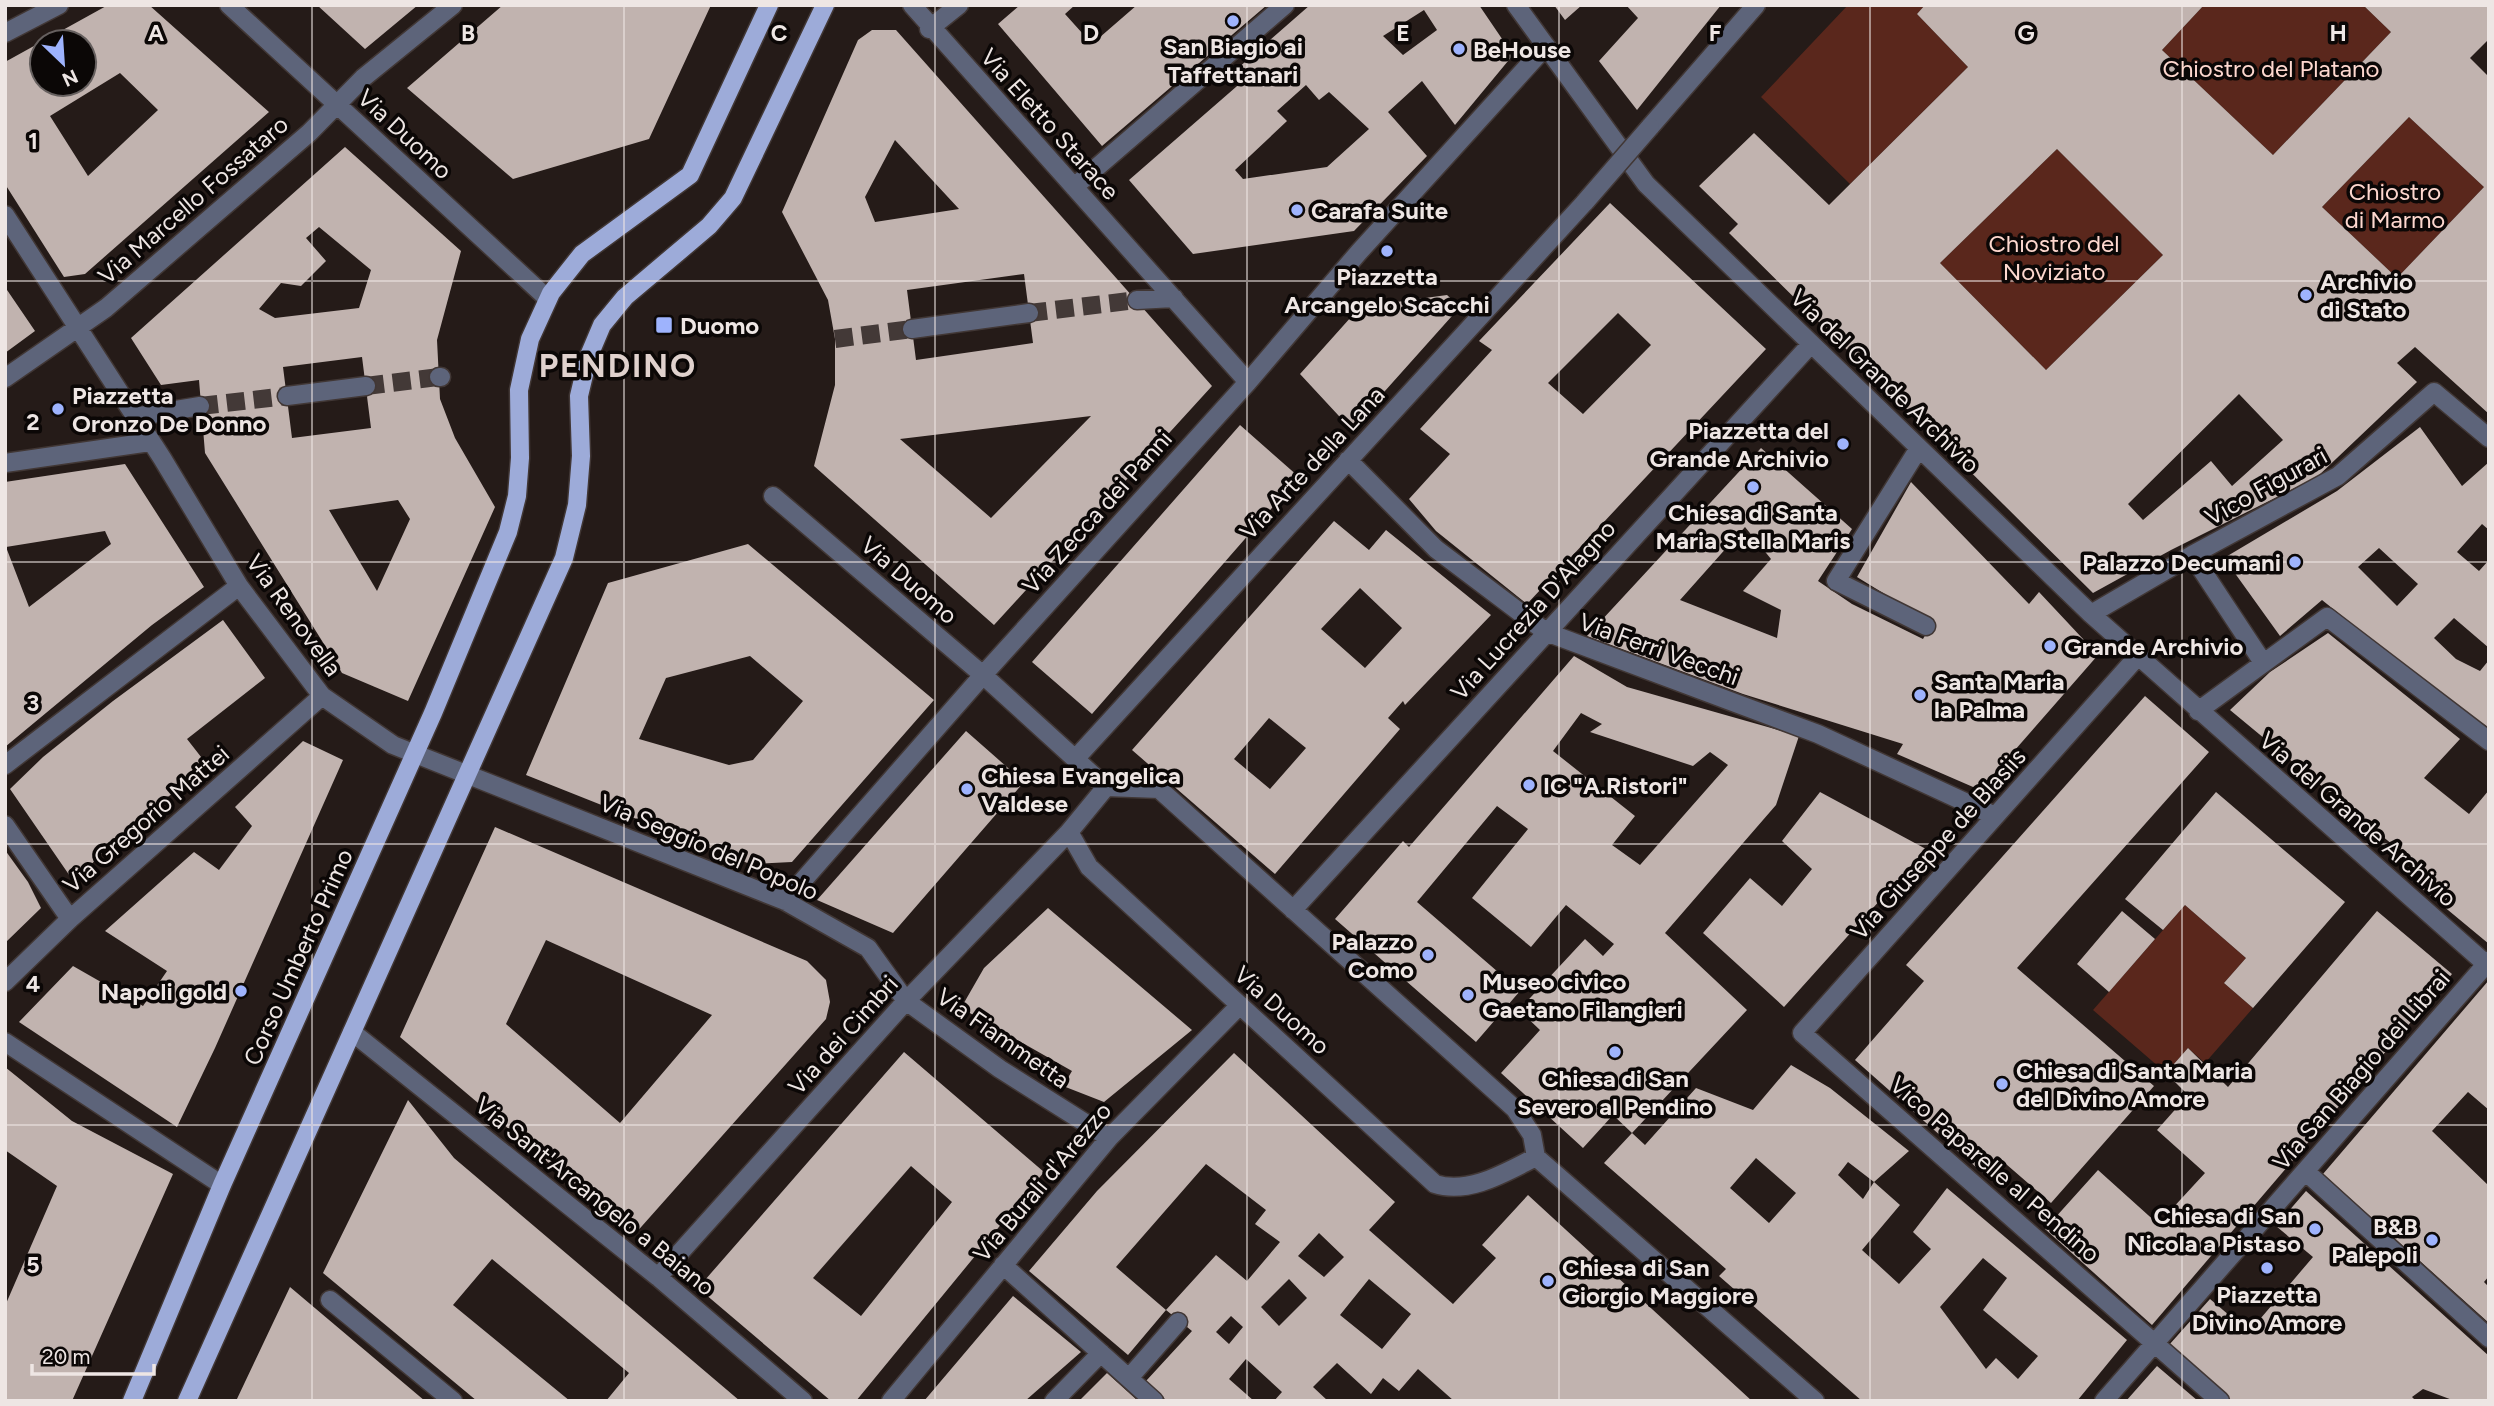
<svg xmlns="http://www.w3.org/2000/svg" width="2494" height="1406" font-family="Figtree,sans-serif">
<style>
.green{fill:#5a271c}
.building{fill:#c1b3af;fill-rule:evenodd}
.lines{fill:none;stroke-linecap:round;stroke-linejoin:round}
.minor-tunnel{stroke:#433937;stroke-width:18;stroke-dasharray:18 9;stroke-linecap:butt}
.minor-casing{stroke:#413735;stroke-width:21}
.major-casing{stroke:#413735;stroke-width:21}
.minor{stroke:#5d647a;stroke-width:18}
.major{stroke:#9dabd9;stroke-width:18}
.minor-bridge-casing{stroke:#413735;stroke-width:21;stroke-linecap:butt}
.minor-bridge{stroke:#5d647a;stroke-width:18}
.grid{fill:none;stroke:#eee6e4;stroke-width:2;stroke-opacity:0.55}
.poi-dot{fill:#9eb3fd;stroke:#0b0706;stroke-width:2.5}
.labels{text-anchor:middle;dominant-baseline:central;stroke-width:7;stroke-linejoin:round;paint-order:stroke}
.poi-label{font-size:24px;font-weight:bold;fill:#eee6e4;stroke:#0b0706;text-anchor:start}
.park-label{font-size:24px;fill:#fed8cf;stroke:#0b0706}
.street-label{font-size:24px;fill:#eee6e4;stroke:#0b0706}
.district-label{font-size:32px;font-weight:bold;letter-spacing:2px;fill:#dfd1cd;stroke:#0b0706}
.grid-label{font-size:23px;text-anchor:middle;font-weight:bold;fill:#eee6e4;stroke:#0b0706;stroke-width:7;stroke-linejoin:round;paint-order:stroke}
</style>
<rect width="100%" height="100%" fill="#251b18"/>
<path class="green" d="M1848,5H1925L1917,14L1968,67L1850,184L1761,97Z
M2204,5H2363L2391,32L2273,155L2162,50Z
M2409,117L2484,187L2397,278L2322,207Z
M2057,149L2163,255L2046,370L1940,263Z
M2185,905L2246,958L2224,983L2253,1008L2205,1063L2188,1048L2166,1073L2093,1010Z"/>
<path class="building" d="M108,5H149L269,112L85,274L64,277L5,184V62ZM42,42H84V84H42ZM120,73L158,110L88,176L50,116Z
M317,5H418L365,49Z
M503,5H711L649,139L513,179L407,88Z
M1020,5H1075L1065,14L1092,44L1137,5H1267L1102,146L998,24Z
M1310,5H1479L1513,55L1455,125L1422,81L1388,112L1427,156L1354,231L1193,254L1129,180L1244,80L1237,69ZM1424,10L1437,30L1403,55L1383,36ZM1306,85L1319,100L1329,92L1369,129L1327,167L1243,179L1235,170L1287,121L1277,111Z
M1554,5H1582L1565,20Z
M1626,5H1721L1637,110L1599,61L1638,18Z
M1925,5H2204L2162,50L2273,155L2391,32L2363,5H2489V39L2470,58L2489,77V414L2415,347L2397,363L2417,382L2317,477L2171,550L2093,593L1729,233L1738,224L1699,186L1754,133L1829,205L1968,67L1917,14ZM2409,117L2484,187L2397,278L2322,207ZM2057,149L2163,255L2046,370L1940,263ZM2239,394L2283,440L2232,486L2211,461L2143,520L2128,504Z
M872,30H896L1212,386L994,625L814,466L835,385V339L828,300L782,212L858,40ZM895,140L959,209L875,222L865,197ZM1024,274L1033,343L916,360L907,290ZM1091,416L991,518L900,439Z
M345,147L461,251L437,340L440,399L455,438L495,507L408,701L342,673L205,453L199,380L161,385L131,338ZM319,227L371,270L359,308L275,318L259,309L281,283L301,286L326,261L306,238ZM362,357L371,428L292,438L283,367ZM398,500L410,519L377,591L329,510Z
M1610,203L1766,349L1527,604L1436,531L1409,499L1450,454L1420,429L1492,350L1479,341ZM1618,313L1651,345L1583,414L1548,383Z
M5,287L35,331L5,353Z
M1447,295L1460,307L1351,429L1300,374L1360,307Z
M1240,425L1299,477L1092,714L1032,662Z
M2420,427L2462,486L2489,462V530L2482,524L2457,552L2479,571L2489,560V648L2454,618L2434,638L2456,659L2480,671L2489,660V728L2429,686L2322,600L2280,636L2224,558L2337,491ZM2379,548L2418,584L2397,606L2358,567Z
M1761,448L1852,529L1818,581L1852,604L1923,639L1932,623L1857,577L1911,482L2029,604L2039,592L2098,655L1980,790L1897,754L1903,744L1743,694L1587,636ZM1745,527L1771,559L1743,591L1781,610L1777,638L1680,600Z
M125,464L204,587L152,625L5,747V482ZM105,531L111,544L29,607L6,547Z
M1334,521L1369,550L1386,530L1491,615L1405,705L1403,701L1388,718L1400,729L1275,874L1132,750ZM1360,588L1402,628L1365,668L1321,629ZM1269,718L1306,748L1270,789L1234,759Z
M748,544L934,700L792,862L750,864L526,775L608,583ZM750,656L803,701L753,760L729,765L639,739L666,678Z
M223,620L265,678L187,739L205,762L180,787L112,843L74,882L10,789L43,757L113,701Z
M2328,633L2460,739L2424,778L2469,814L2489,790V944L2413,881L2422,869L2230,710L2270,672Z
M1574,656L1627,687L1799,736L1776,805L1665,933L1747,1010L1632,1133L1645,1145L1696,1088L1753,1110L1791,1065L1830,1088L1909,1151L1874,1182L1900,1205L1862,1250L1899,1284L1931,1249L1913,1232L1947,1188L2127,1340L2077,1401H1862L1719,1276L1726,1269L1604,1163L1632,1133L1613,1115L1583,1148L1501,1073L1540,1030L1519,1010L1585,939L1603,956L1614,944L1566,905L1531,947L1472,898L1528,829L1497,806L1417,902L1520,991L1476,1042L1335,919L1403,841L1409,847ZM1581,713L1602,724L1590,732L1693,766L1710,752L1728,765L1640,865L1612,845L1635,816L1553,751ZM1756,1158L1796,1193L1769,1223L1730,1188ZM1848,1162L1874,1182L1863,1199L1838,1175ZM1983,1258L2007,1278L1983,1310L2038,1356L2018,1379L1996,1358L1986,1369L1940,1307Z
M2145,696L2209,752L2017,968L2154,1086L2051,1203L1999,1158L1985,1175L1855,1060L1924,981L1906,965Z
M966,731L1024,782L893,933L817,900Z
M303,741L343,760L215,1048L177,1127L19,1022L73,966L143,1006L167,971L105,931L194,852L219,870L252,826L235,807Z
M1820,792L1926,849L1784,1007L1703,933L1750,878L1782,906L1812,869L1782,841Z
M2216,792L2345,902L2253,1008L2224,983L2246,958L2185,905L2163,930L2125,899Z
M495,827L807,961L826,980L830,1002L826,1019L634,1235L400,1037ZM546,940L712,1015L620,1123L506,1024Z
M5,850L28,882L41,908L5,943Z
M1048,908L1192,1030L1104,1102L1063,1086L1072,1071L961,1008L984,968Z
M2122,911L2155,939L2109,992L2077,964Z
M2377,911L2452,974L2152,1325L2045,1229L2098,1170L2158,1224L2205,1173L2157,1130L2188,1095L2166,1073L2188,1048L2228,1087Z
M2489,980V1110L2468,1092L2432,1131L2489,1186V1276L2484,1282L2489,1287V1323L2323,1174Z
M904,1052L1044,1172L856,1401H831L698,1288ZM911,1166L952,1202L861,1316L813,1278Z
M1234,1053L1395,1202L1369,1230L1453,1304L1496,1258L1482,1245L1528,1195L1752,1401H1454L1418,1369L1399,1391L1383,1378L1371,1394L1337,1363L1313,1387L1328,1401H1274L1282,1392L1246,1359L1229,1379L1254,1401H1167L1146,1381L1192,1331L1166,1310L1216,1255L1247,1281L1280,1242L1255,1224L1266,1210L1206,1164L1116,1267L1166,1310L1128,1355L1029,1271L1097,1191ZM1319,1233L1344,1257L1324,1277L1298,1256ZM1289,1279L1307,1298L1279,1326L1261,1307ZM1369,1279L1411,1314L1382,1349L1340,1315ZM1231,1316L1243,1327L1229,1344L1216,1332Z
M5,1067L72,1121L173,1174L72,1401H5V1306L57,1186L5,1150Z
M408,1100L454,1158L740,1401H606L629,1373L492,1259L453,1305L570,1401H477L323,1273Z
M2306,1191L2489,1356V1401H2455L2423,1389L2412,1397L2416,1401H2232L2169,1345L2210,1299L2249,1332L2313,1257L2276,1226Z
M290,1287L425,1401H236Z
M1013,1296L1081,1352L1025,1401H924Z
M2157,1366L2198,1401H2126Z
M1107,1373L1138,1401H1079Z"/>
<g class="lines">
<path class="minor-tunnel" d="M1029,313L1137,300
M835,339L912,329
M366,386L439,377
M200,406L287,396"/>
<defs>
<path id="minor" d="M229,5L548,299
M912,5L1248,382
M1516,5L1646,184L2091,614L2486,964
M929,29L959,5
M5,33L59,5
M1650,127L1756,5
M1074,187L1285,5
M5,215L162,458L239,586L322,696L393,745L785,901L868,948L906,1001L1000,1069L1109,1138
M1137,300L1174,298
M912,329L1029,313
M439,377H441
M5,378L106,308L309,133L363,78L453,5
M287,396L366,386
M134,417L200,406
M1919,448L1836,581L1926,626
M1348,460L1436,549L1546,632L1818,734L1995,816
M5,463L150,442
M773,496L983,675L1106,787L1159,789L1515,1109L1532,1135L1536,1157L1815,1401
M2192,555L2338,476L2434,392L2489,438
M2091,614L2192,555L2262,661
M2138,656L1802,1033L2220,1401
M2198,711L2327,617L2489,741
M1076,758L1585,202
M5,765L239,586
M5,825L70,919
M1069,832L1089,867L1435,1184C1469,1195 1506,1172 1536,1157
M785,901L983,675L1248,382L1359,252L1546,46
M1293,910L1811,344
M5,982L70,919L322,696
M352,1032L658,1277L803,1401
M5,1042L222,1185
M2305,1171L2489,1338
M1003,1265L1154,1401
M658,1277L906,1001L1069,832L1106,787
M330,1300L453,1401
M1129,1378L1178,1322
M891,1401L1109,1138L1240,1005
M1054,1401L1101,1353
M2104,1401L2489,961"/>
<path id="major" d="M132,1401L222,1185L433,713L508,532L517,496L520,458L519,390L530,339L551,293L582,254L690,175L769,5
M187,1401L564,558L577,505L581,456L579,396L588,358L602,325L625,297L709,226L733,198L825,5"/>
</defs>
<use href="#minor" class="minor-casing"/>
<use href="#major" class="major-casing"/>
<use href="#minor" class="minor"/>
<use href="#major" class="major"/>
<defs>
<path id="minor-bridge" d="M1585,202L1650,127"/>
</defs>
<use href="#minor-bridge" class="minor-bridge-casing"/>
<use href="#minor-bridge" class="minor-bridge"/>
</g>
<path class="grid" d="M312,5V1401M624,5V1401M935,5V1401M1247,5V1401M1559,5V1401M1870,5V1401M2182,5V1401M5,281H2489M5,562H2489M5,844H2489M5,1125H2489"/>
<g class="poi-dot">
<circle cx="1233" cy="21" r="7"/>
<circle cx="1459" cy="49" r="7"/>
<circle cx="1297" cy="210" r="7"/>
<circle cx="1387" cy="251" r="7"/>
<circle cx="2306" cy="295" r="7"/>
<rect x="655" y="316" width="18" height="18" rx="3.5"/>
<circle cx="58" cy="409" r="7"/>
<circle cx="1843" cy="444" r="7"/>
<circle cx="1753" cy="487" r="7"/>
<circle cx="2295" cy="562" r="7"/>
<circle cx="2050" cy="646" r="7"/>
<circle cx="1920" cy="695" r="7"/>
<circle cx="1529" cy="785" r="7"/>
<circle cx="967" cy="789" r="7"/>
<circle cx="1428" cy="955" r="7"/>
<circle cx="241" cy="991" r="7"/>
<circle cx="1468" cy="995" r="7"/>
<circle cx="1615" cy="1052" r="7"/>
<circle cx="2002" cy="1084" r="7"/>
<circle cx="2315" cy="1229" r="7"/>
<circle cx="2432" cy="1240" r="7"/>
<circle cx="2267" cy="1268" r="7"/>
<circle cx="1548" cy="1281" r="7"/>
</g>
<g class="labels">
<g class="poi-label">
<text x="1233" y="46" text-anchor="middle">San Biagio ai<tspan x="1233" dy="28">Taffettanari</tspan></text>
<text x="1473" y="49">BeHouse</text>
<text x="1311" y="210">Carafa Suite</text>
<text x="1387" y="276" text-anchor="middle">Piazzetta<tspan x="1387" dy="28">Arcangelo Scacchi</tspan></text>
<text x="2320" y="281">Archivio<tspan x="2320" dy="28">di Stato</tspan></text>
<text x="680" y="325">Duomo</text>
<text x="72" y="395">Piazzetta<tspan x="72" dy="28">Oronzo De Donno</tspan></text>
<text x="1829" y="430" text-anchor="end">Piazzetta del<tspan x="1829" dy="28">Grande Archivio</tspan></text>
<text x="1753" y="512" text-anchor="middle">Chiesa di Santa<tspan x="1753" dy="28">Maria Stella Maris</tspan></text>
<text x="2281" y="562" text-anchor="end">Palazzo Decumani</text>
<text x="2064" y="646">Grande Archivio</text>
<text x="1934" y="681">Santa Maria<tspan x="1934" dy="28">la Palma</tspan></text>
<text x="981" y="775">Chiesa Evangelica<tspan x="981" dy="28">Valdese</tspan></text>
<text x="1543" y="785">IC "A.Ristori"</text>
<text x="1414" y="941" text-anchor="end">Palazzo<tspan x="1414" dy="28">Como</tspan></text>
<text x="1482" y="981">Museo civico<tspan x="1482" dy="28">Gaetano Filangieri</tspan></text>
<text x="227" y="991" text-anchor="end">Napoli gold</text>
<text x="2016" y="1070">Chiesa di Santa Maria<tspan x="2016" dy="28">del Divino Amore</tspan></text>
<text x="1615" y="1078" text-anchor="middle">Chiesa di San<tspan x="1615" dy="28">Severo al Pendino</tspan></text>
<text x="2301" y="1215" text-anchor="end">Chiesa di San<tspan x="2301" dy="28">Nicola a Pistaso</tspan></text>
<text x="2418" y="1226" text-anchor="end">B&amp;B<tspan x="2418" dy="28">Palepoli</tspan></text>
<text x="1562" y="1267">Chiesa di San<tspan x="1562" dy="28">Giorgio Maggiore</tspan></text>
<text x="2267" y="1294" text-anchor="middle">Piazzetta<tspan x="2267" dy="28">Divino Amore</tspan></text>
</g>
<g class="park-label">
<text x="2271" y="68">Chiostro del Platano</text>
<text x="2395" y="191">Chiostro<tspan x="2395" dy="28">di Marmo</tspan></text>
<text x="2054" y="243">Chiostro del<tspan x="2054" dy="28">Noviziato</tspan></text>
</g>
<g class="street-label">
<text transform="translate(1050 124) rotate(48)">Via Eletto Starace</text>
<text transform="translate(405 134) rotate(43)">Via Duomo</text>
<text transform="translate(193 200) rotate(-41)">Via Marcello Fossataro</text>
<text transform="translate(1885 381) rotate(44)">Via del Grande Archivio</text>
<text transform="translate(1312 463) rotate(-47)">Via Arte della Lana</text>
<text transform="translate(2266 486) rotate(-29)">Vico Figurari</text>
<text transform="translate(1097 512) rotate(-48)">Via Zecca dei Panni</text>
<text transform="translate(909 580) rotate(41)">Via Duomo</text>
<text transform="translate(1533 610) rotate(-48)">Via Lucrezia D'Alagno</text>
<text transform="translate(294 615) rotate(54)">Via Renovella</text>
<text transform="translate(1659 649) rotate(20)">Via Ferri Vecchi</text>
<text transform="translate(146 819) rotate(-41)">Via Gregorio Mattei</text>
<text transform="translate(2358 819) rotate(41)">Via del Grande Archivio</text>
<text transform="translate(1938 844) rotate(-48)">Via Giuseppe de Blasiis</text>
<text transform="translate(709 847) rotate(23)">Via Seggio del Popolo</text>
<text transform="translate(298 957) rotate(-66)">Corso Umberto Primo</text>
<text transform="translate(1282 1010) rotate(42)">Via Duomo</text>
<text transform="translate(843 1035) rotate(-48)">Via dei Cimbri</text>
<text transform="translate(1003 1038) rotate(35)">Via Fiammetta</text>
<text transform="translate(2361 1070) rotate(-49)">Via San Biagio dei Librai</text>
<text transform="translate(1995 1169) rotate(41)">Vico Paparelle al Pendino</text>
<text transform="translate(1042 1182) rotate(-50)">Via Burali d'Arezzo</text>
<text transform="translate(595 1196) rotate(39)">Via Sant'Arcangelo a Baiano</text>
</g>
<g class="district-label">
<text x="618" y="366">PENDINO</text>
</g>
</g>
<g class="grid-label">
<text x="156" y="41">A</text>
<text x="468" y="41">B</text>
<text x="779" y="41">C</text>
<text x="1091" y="41">D</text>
<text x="1403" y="41">E</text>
<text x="1715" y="41">F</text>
<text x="2026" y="41">G</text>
<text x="2338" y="41">H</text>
<text x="33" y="149">1</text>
<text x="33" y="430">2</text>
<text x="33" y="711">3</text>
<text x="33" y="992">4</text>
<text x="33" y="1273">5</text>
</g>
<rect width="2494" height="1406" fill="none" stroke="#eee6e4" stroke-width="14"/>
<g transform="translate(63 63) rotate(155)"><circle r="33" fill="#0b0706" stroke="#66605f" stroke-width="2"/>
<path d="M0-5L12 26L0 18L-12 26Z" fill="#9eb3fd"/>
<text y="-10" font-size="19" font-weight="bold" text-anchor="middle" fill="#eee6e4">N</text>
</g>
<path d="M32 1364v10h122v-10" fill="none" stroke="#eee6e4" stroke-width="3.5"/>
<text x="42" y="1364" font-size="21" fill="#eee6e4" stroke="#0b0706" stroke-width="5" paint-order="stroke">20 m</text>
</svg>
